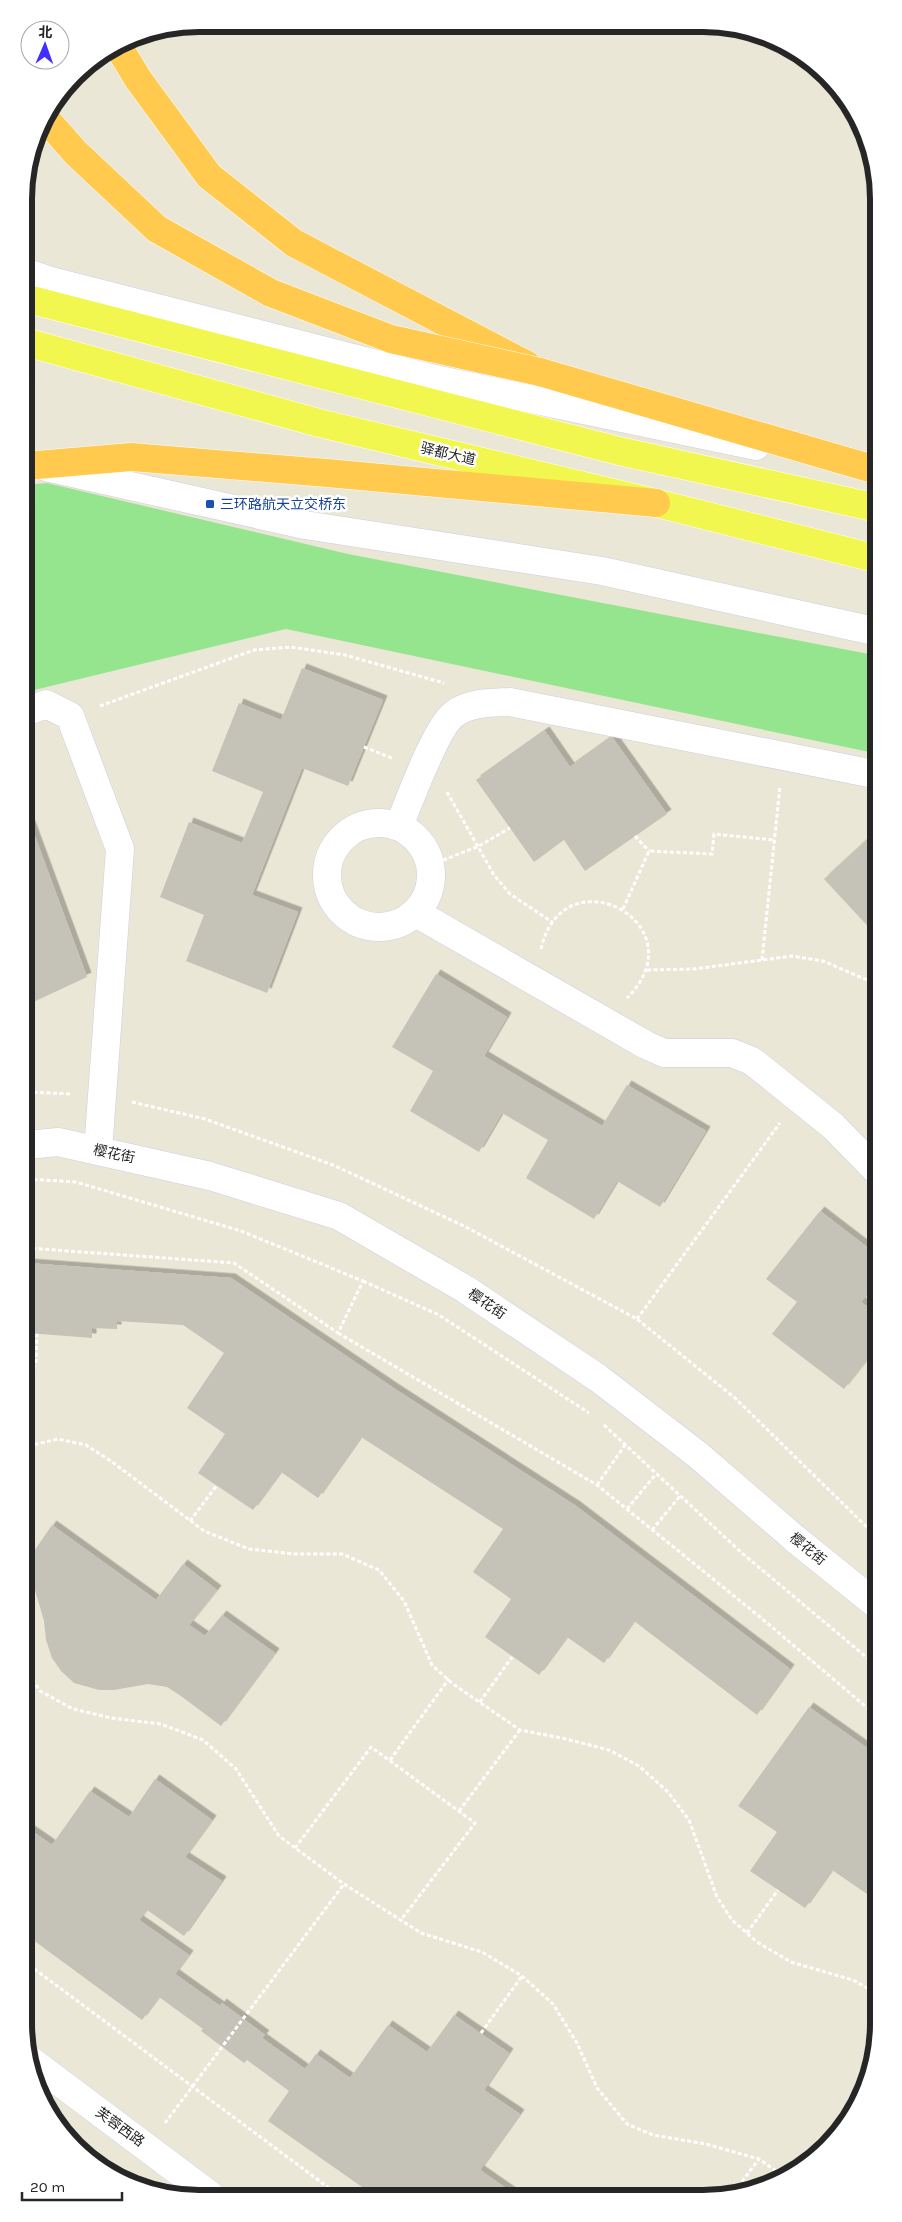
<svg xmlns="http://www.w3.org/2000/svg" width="902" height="2222" font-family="Karla,'Noto Sans SC',sans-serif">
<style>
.green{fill:#95e58f}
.building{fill:#c5c3b7;filter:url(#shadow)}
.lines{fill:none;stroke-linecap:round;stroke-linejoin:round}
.street-casing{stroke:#cecce1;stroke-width:29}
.secondary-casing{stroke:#cecce1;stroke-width:29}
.primary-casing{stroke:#fff;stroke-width:29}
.highway-casing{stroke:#fff;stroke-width:29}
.path{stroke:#fff;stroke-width:3;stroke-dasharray:4 2.5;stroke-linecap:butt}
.street{stroke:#fff;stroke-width:28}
.secondary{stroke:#fff;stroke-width:28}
.primary{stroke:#f1f74f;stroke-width:28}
.highway{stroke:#ffca4d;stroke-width:28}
.highway-bridge-casing{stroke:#fff;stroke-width:29;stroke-linecap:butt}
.highway-bridge{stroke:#ffca4d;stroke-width:28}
.transit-dot{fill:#1a4fb4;stroke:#fff;stroke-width:2}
.labels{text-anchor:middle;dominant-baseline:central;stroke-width:5;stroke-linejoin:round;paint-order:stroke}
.street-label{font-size:14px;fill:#262626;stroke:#fff}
.transit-label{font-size:14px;fill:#164399;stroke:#fff;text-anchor:start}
.rim{fill:none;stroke:#262626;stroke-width:6}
</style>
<defs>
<filter id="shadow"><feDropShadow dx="4.5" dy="-4.5" stdDeviation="0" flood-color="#0004"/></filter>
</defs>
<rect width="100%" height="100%" fill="#ebe7d6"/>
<path class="green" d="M47,483L348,554L874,655V753L286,629L26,692L25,485Z"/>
<path class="building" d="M302,668L383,700L348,786L302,768L252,895L298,912L267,993L186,961L204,915L160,897L189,822L242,843L263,792L212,771L239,703L281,720Z
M545,731L570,767L612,737L667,814L585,871L564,840L534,862L476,780Z
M26,812L87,977L27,1005L26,959Z
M874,833L875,934L824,879Z
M436,974L507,1017L484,1056L602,1126L627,1085L706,1131L660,1207L617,1181L594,1219L526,1178L548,1140L502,1113L479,1152L410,1111L433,1071L392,1047Z
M820,1211L876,1254V1283L861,1302L876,1313V1363L869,1357L844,1389L772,1334L797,1302L766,1279Z
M27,1263L231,1278L395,1389L576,1506L790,1669L757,1715L634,1621L604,1663L567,1637L539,1675L485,1637L511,1599L473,1572L503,1529L361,1437L318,1498L281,1472L253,1510L198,1473L225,1434L187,1408L224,1353L183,1325L117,1321V1329L92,1328V1338L28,1333Z
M52,1525L156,1600L183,1564L217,1590L189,1625L205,1636L222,1615L275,1653L221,1726L181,1696L167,1687L148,1684L114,1690H99L74,1683L61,1671L52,1658L46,1640L44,1621L35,1590L28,1584V1560Z
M809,1707L877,1755V1885L870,1896L832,1870L805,1908L750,1871L777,1832L738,1806Z
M155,1779L212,1820L185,1857L222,1881L184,1936L147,1910L139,1920L189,1955L175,1974L220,2006L222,2003L265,2035L262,2038L305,2069L316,2054L350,2078L388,2025L427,2052L454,2015L509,2053L484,2090L520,2114L480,2170L513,2193L372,2194L268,2121L289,2091L247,2060L244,2063L201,2031L203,2029L159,1997L142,2020L29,1937V1829L52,1845L90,1791L129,1817Z"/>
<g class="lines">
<defs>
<path id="street" d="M26,712L46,704L70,716L120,849L98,1151
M327 875a52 52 0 1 1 104 0a52 52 0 1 1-104 0Z
M399,826C409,802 436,727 454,714C470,702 491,703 510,702L874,774
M416,913L646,1045L664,1053H732L752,1061L833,1126L875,1169
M27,1145L58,1142L210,1176L339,1216L465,1289L598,1378L698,1455L794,1538L877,1605"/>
<path id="secondary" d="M24,272L51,281L435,379L756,446
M46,467L305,525L602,571L874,631
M30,2060L210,2195"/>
<path id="primary" d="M24,298L619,451L873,507
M25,342L319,423L656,503L874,558"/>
<path id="highway" d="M118,46L138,79L209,176L294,243L527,365
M45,118L76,153L157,229L271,293
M131,457L327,473L656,503"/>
</defs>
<use href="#street" class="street-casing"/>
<use href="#secondary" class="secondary-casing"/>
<use href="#primary" class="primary-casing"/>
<use href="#highway" class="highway-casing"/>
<path class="path" d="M100,706L254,650L291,647L345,655L444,683
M364,747L394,759
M447,792L494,875L510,894L552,922
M635,836L649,851
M431,865L479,846L510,828
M623,909L649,851L712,854L714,834L774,840
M541,949C563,851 701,924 627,998
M762,960L780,786
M647,970L694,969L792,956L823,961L867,980L875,986
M27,1092L72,1094
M132,1102L205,1119L333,1165L464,1226L637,1319L735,1398L876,1536
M27,1179L76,1182L241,1231L363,1281L338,1333L234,1263L27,1248
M363,1281L439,1315L589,1413
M637,1319L780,1123
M338,1333L597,1485L760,1617L877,1716
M28,1388L36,1360L37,1334
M604,1425L743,1554L877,1666
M28,1446L58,1439L86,1445L111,1461L204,1531L249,1549L294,1554H342L379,1570L404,1601L432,1665L453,1684L520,1730L566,1739L609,1750L639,1766L668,1792L689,1820L717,1897L732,1920L757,1942L791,1962L853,1980L878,1994
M597,1485L625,1445
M627,1509L656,1474
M190,1521L217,1485
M652,1530L680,1496
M29,1674L40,1691L73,1709L111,1718L161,1724L203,1740L236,1769L279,1836L344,1884L421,1933L482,1952L522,1976L553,2004L577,2043L597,2088L627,2124L653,2135L706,2144L759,2159L783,2176
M480,1702L512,1657
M390,1760L449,1679
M459,1811L520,1730
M295,1848L371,1747L475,1823L401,1920
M747,1933L778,1890
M29,1965L337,2194
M481,2033L522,1976
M165,2123L344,1884
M734,2192L759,2159"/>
<use href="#street" class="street"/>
<use href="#secondary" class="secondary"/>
<use href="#primary" class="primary"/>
<use href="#highway" class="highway"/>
<defs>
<path id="highway-bridge" d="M271,293L391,339L540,372L873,469
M25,466L131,457"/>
</defs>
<use href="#highway-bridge" class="highway-bridge-casing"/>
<use href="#highway-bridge" class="highway-bridge"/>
</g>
<rect class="transit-dot" x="205" y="499" width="10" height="10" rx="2.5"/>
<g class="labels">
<g class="street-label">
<text transform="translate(448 454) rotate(13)">驿都大道</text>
<text transform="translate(114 1154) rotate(12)">樱花街</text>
<text transform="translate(487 1304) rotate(34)">樱花街</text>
<text transform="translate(808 1549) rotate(39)">樱花街</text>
<text transform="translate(120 2127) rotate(36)">芙蓉西路</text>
</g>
<g class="transit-label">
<text x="220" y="504">三环路航天立交桥东</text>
</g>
</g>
<path d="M0 0H902V2222H0ZM199 32H703A167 167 0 0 1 870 199V2023A167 167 0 0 1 703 2190H199A167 167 0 0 1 32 2023V199A167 167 0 0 1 199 32Z" fill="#fff" fill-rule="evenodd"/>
<path class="rim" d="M199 32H703A167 167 0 0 1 870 199V2023A167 167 0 0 1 703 2190H199A167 167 0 0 1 32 2023V199A167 167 0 0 1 199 32Z"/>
<g transform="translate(45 45) rotate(2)"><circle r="24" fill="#ffffff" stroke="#a8a8a8"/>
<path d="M0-4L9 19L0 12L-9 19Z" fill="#402fff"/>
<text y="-8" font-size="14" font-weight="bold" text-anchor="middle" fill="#262626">北</text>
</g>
<path d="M22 2192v8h100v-8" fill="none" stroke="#262626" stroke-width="2.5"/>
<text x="30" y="2192" font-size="15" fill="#262626" stroke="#ffffff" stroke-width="4" paint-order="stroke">20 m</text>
</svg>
